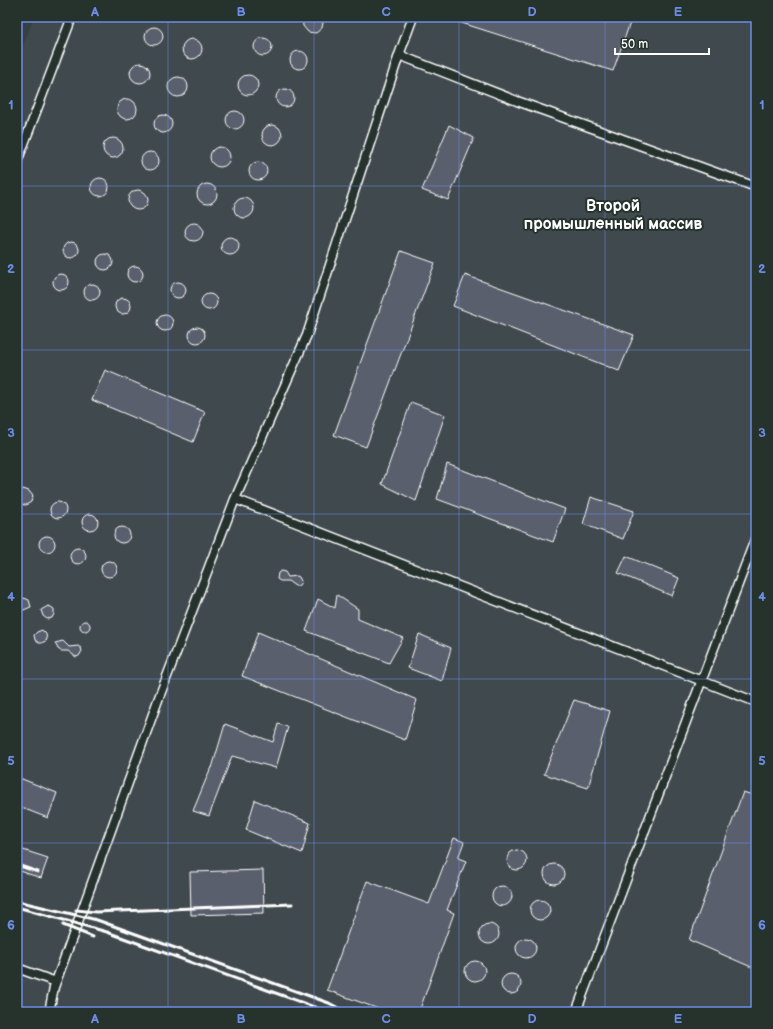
<svg xmlns="http://www.w3.org/2000/svg" width="773" height="1029" font-family="'Balsamiq Sans',sans-serif">
<style>
.built{fill:#41494e}
.building{fill:#5a5f6d;stroke:#fff}
.lines{fill:none;stroke-linecap:round;stroke-linejoin:round}
.service-casing{stroke:#fff;stroke-width:11}
.service{stroke:#26332d;stroke-width:8}
.rail{stroke:#fff;stroke-width:3}
.grid{fill:none;stroke:#6c8ce6;stroke-width:1;stroke-opacity:0.55}
.labels{text-anchor:middle;dominant-baseline:central;stroke-width:4;stroke-linejoin:round;paint-order:stroke}
.district-label{font-size:16px;font-weight:bold;fill:#fff;stroke:#26332d}
.neatline{fill:none;stroke:#6c8ce6;stroke-width:1.5}
.grid-label{font-size:13px;text-anchor:middle;font-weight:bold;fill:#6c8ce6}
</style>
<rect width="100%" height="100%" fill="#364040"/>
<filter id="ink" filterUnits="userSpaceOnUse"><feTurbulence type="fractalNoise" baseFrequency=".025" numOctaves="2"/><feDisplacementMap in="SourceGraphic" scale="8" xChannelSelector="R" yChannelSelector="G"/><feConvolveMatrix kernelMatrix="1 2 1 2 8 2 1 2 1" color-interpolation-filters="sRGB"/></filter>
<g filter="url(#ink)">
<path class="built" d="M34,17H756V1012H17V62Z"/>
<path class="building" d="M302,17H322L323,23L322,28L316,33L308,32L303,26Z
M450,17H632L613,71L449,19Z
M145 36a9 9 0 1 1 18 0a9 9 0 1 1-18 0Z
M254 47a9 9 0 1 1 18 0a9 9 0 1 1-18 0Z
M182 49a10 10 0 1 1 20 0a10 10 0 1 1-20 0Z
M290 60a9 9 0 1 1 18 0a9 9 0 1 1-18 0Z
M130 73a10 10 0 1 1 20 0a10 10 0 1 1-20 0Z
M238 85a10 10 0 1 1 20 0a10 10 0 1 1-20 0Z
M168 87a10 10 0 1 1 20 0a10 10 0 1 1-20 0Z
M276 98a9 9 0 1 1 18 0a9 9 0 1 1-18 0Z
M117 109a10 10 0 1 1 20 0a10 10 0 1 1-20 0Z
M226 120a9 9 0 1 1 18 0a9 9 0 1 1-18 0Z
M154 124a9 9 0 1 1 18 0a9 9 0 1 1-18 0Z
M449,125L474,138L448,200L422,190Z
M262 135a10 10 0 1 1 20 0a10 10 0 1 1-20 0Z
M103 148a10 10 0 1 1 20 0a10 10 0 1 1-20 0Z
M210 157a10 10 0 1 1 20 0a10 10 0 1 1-20 0Z
M141 161a9 9 0 1 1 18 0a9 9 0 1 1-18 0Z
M249 171a9 9 0 1 1 18 0a9 9 0 1 1-18 0Z
M91 187a9 9 0 1 1 18 0a9 9 0 1 1-18 0Z
M197 194a10 10 0 1 1 20 0a10 10 0 1 1-20 0Z
M128 200a10 10 0 1 1 20 0a10 10 0 1 1-20 0Z
M234 208a10 10 0 1 1 20 0a10 10 0 1 1-20 0Z
M185 232a9 9 0 1 1 18 0a9 9 0 1 1-18 0Z
M221 246a9 9 0 1 1 18 0a9 9 0 1 1-18 0Z
M63 250a8 8 0 1 1 16 0a8 8 0 1 1-16 0Z
M401,251L435,263L366,447L334,435Z
M97 262a8 8 0 1 1 16 0a8 8 0 1 1-16 0Z
M127 274a8 8 0 1 1 16 0a8 8 0 1 1-16 0Z
M53 282a8 8 0 1 1 16 0a8 8 0 1 1-16 0Z
M465,275L634,335L619,371L453,306Z
M170 290a8 8 0 1 1 16 0a8 8 0 1 1-16 0Z
M84 292a8 8 0 1 1 16 0a8 8 0 1 1-16 0Z
M201 302a8 8 0 1 1 16 0a8 8 0 1 1-16 0Z
M115 306a8 8 0 1 1 16 0a8 8 0 1 1-16 0Z
M157 323a8 8 0 1 1 16 0a8 8 0 1 1-16 0Z
M189 335a8 8 0 1 1 16 0a8 8 0 1 1-16 0Z
M105,370L205,412L193,442L92,400Z
M411,402L445,415L416,501L382,484Z
M447,464L565,509L553,542L437,499Z
M23,489L29,491L33,496L31,502L26,505L17,504V493Z
M591,497L634,511L623,539L583,524Z
M50 510a8 8 0 1 1 16 0a8 8 0 1 1-16 0Z
M82 522a8 8 0 1 1 16 0a8 8 0 1 1-16 0Z
M114 535a8 8 0 1 1 16 0a8 8 0 1 1-16 0Z
M39 544a8 8 0 1 1 16 0a8 8 0 1 1-16 0Z
M70 556a8 8 0 1 1 16 0a8 8 0 1 1-16 0Z
M626,556L679,578L672,596L618,573Z
M101 569a8 8 0 1 1 16 0a8 8 0 1 1-16 0Z
M281,571L285,572L288,577L297,576L299,577L301,581L300,584L298,586H295L288,581H280L277,579L278,573Z
M337,595L358,609V619L403,638L389,663L306,631L318,599L335,608Z
M24,598L29,600L31,607L21,611L19,602Z
M48,606L51,607L54,609V614L52,618L47,619L43,616L41,610Z
M80 626a5 5 0 1 1 10 0a5 5 0 1 1-10 0Z
M42,630L46,634L47,640L42,643H39L35,640L34,635L37,632Z
M258,632L417,700L405,740L242,676Z
M419,634L451,648L442,681L408,668Z
M63,641L69,647L78,646L81,648L82,651L79,656L76,657L68,651H61L58,649L55,643Z
M574,700L610,711L588,788L544,774Z
M225,724L273,742L278,724L288,727L276,768L232,756L209,816L193,811L211,767L212,768Z
M17,777L57,793L48,818L17,806Z
M743,792L756,796V969L689,940Z
M255,800L310,823L302,853L246,830Z
M454,838L464,842L458,858L466,861L447,910L454,913L419,1012H387L327,990L367,881L429,904Z
M17,848L48,858L41,878L17,870Z
M507 860a10 10 0 1 1 20 0a10 10 0 1 1-20 0Z
M544 874a10 10 0 1 1 20 0a10 10 0 1 1-20 0Z
M263,870L264,913L191,915L190,872Z
M492 896a10 10 0 1 1 20 0a10 10 0 1 1-20 0Z
M530 910a10 10 0 1 1 20 0a10 10 0 1 1-20 0Z
M479 934a10 10 0 1 1 20 0a10 10 0 1 1-20 0Z
M516 948a10 10 0 1 1 20 0a10 10 0 1 1-20 0Z
M465 971a10 10 0 1 1 20 0a10 10 0 1 1-20 0Z
M501 984a10 10 0 1 1 20 0a10 10 0 1 1-20 0Z"/>
<g class="lines">
<defs>
<path id="service" d="M399,55L517,101L756,187
M17,162L72,17
M235,499L756,702
M17,968L56,982
M49,1012L54,987L80,916L158,700L235,499L307,335L399,55L413,17
M576,1012L756,537"/>
</defs>
<use href="#service" class="service-casing"/>
<use href="#service" class="service"/>
<path class="rail" d="M17,865L38,872
M17,901L97,920L329,1003L346,1012
M17,907L107,932L328,1012
M76,910L96,912L292,904
M63,925L93,937"/>
</g>
</g>
<path class="grid" d="M168,17V1012M314,17V1012M459,17V1012M605,17V1012M17,186H756M17,350H756M17,514H756M17,679H756M17,843H756"/>
<g class="labels">
<g class="district-label">
<text x="613" y="206">Второй<tspan x="613" dy="18">промышленный массив</tspan></text>
</g>
</g>
<rect width="773" height="1029" fill="none" stroke="#26332d" stroke-width="44"/>
<path d="M615 48v6h94v-6" fill="none" stroke="#ffffff" stroke-width="2"/>
<text x="621" y="48" font-size="12" fill="#ffffff" stroke="#26332d" stroke-width="3" paint-order="stroke">50 m</text>
<rect x="22" y="22" width="729" height="985" class="neatline"/>
<g class="grid-label">
<text x="95" y="16">A</text>
<text x="241" y="16">B</text>
<text x="386" y="16">C</text>
<text x="532" y="16">D</text>
<text x="678" y="16">E</text>
<text x="11" y="109">1</text>
<text x="762" y="109">1</text>
<text x="11" y="273">2</text>
<text x="762" y="273">2</text>
<text x="11" y="437">3</text>
<text x="762" y="437">3</text>
<text x="11" y="601">4</text>
<text x="762" y="601">4</text>
<text x="11" y="765">5</text>
<text x="762" y="765">5</text>
<text x="11" y="929">6</text>
<text x="762" y="929">6</text>
<text x="95" y="1023">A</text>
<text x="241" y="1023">B</text>
<text x="386" y="1023">C</text>
<text x="532" y="1023">D</text>
<text x="678" y="1023">E</text>
</g>
</svg>
